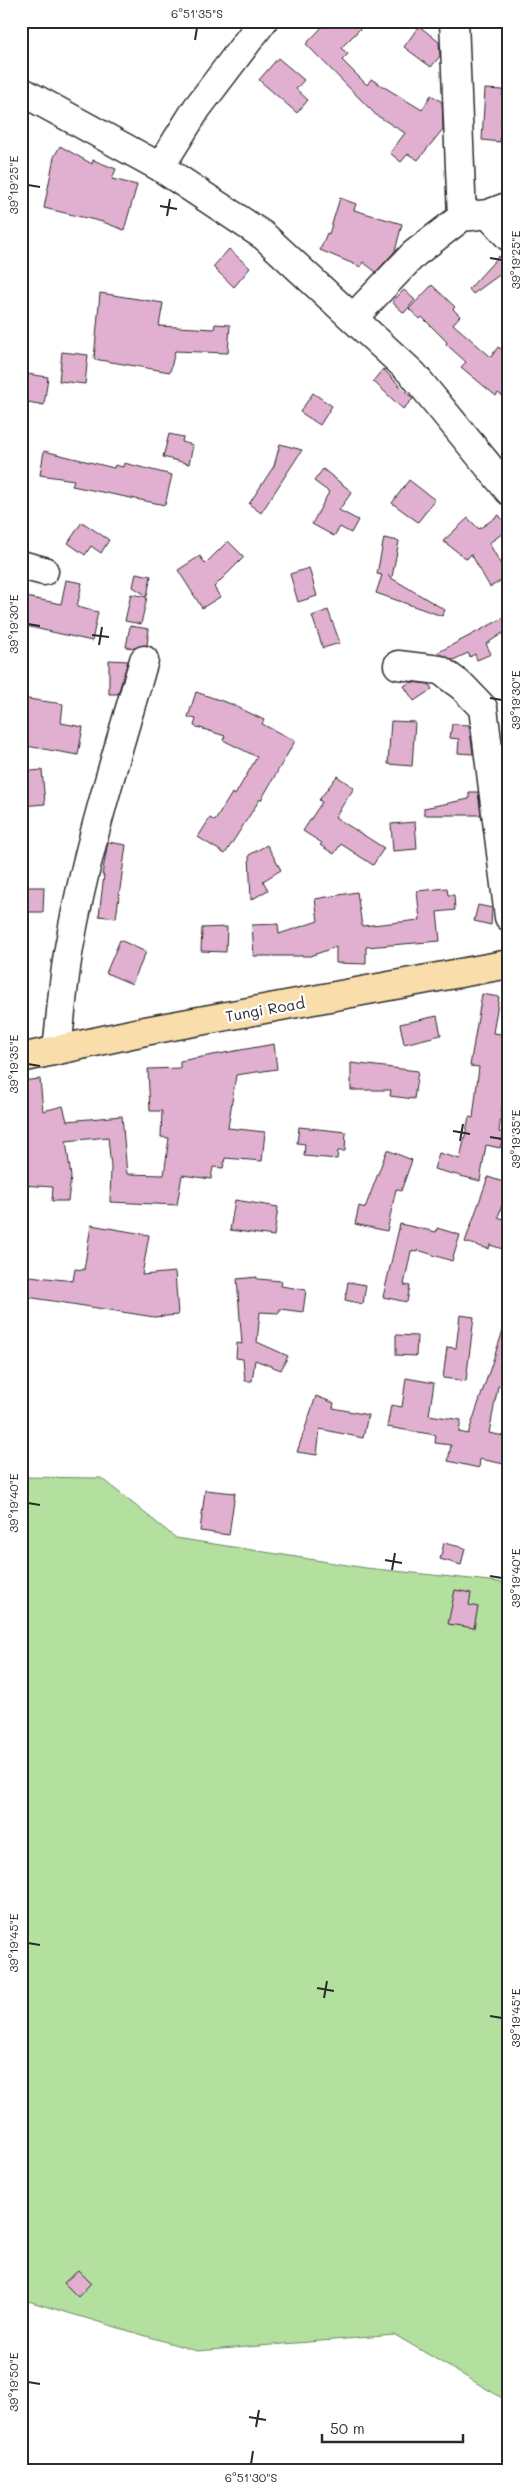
<svg xmlns="http://www.w3.org/2000/svg" width="530" height="2491" font-family="Mali,sans-serif">
<style>
.green{fill:#b3e09e;stroke:#6f8664}
.building{fill:#e1b0d0;stroke:#2b2b2b}
.lines{fill:none;stroke-linecap:round;stroke-linejoin:round}
.minor-casing{stroke:#2b2b2b;stroke-width:31}
.major-casing{stroke:#2b2b2b;stroke-width:31}
.minor{stroke:#fff;stroke-width:28}
.major{stroke:#f9ddab;stroke-width:28}
.ticks{fill:none;stroke:#2b2b2b;stroke-width:2}
.labels{text-anchor:middle;dominant-baseline:central;stroke-width:4.5;stroke-linejoin:round;paint-order:stroke}
.street-label{font-size:15px;fill:#2b2b2b;stroke:#fff}
.neatline{fill:none;stroke:#2b2b2b;stroke-width:2}
.ticks-label{font-size:12px;text-anchor:middle;fill:#2b2b2b}
</style>
<rect width="100%" height="100%" fill="#fff"/>
<filter id="ink" filterUnits="userSpaceOnUse"><feTurbulence type="fractalNoise" baseFrequency=".02" numOctaves="2"/><feDisplacementMap in="SourceGraphic" scale="10" xChannelSelector="R" yChannelSelector="G"/><feConvolveMatrix kernelMatrix="1 2 1 2 8 2 1 2 1" color-interpolation-filters="sRGB"/></filter>
<g filter="url(#ink)">
<path class="green" d="M21,1477L101,1478L176,1538L366,1568L509,1583V2402L395,2335L197,2351L21,2299Z"/>
<path class="building" d="M328,21H368L341,48L348,54L342,60L367,85L371,79L422,110L431,95L442,102L443,129L418,160L408,154L401,162L390,153L405,133L376,115L306,44Z
M419,26L439,42L440,56L431,67L404,47Z
M278,58L304,80L296,89L308,100L297,113L259,80Z
M485,89L503,90L500,142L482,140Z
M60,146L92,164L93,160L116,169L112,179L137,185L124,230L103,222L44,208L54,157Z
M340,198L356,204L354,210L402,224L395,251L376,272L363,262L361,267L320,250L327,233L329,234Z
M229,249L250,268L234,287L213,267Z
M499,256L509,265V268L473,294L469,289Z
M432,285L455,307L453,309L460,316L453,324L491,357L498,347L509,354V400L498,393L496,396L461,367L466,362L446,344L447,342L422,317L420,319L409,309Z
M404,290L415,300L404,313L392,302Z
M100,293L163,303L159,326L214,329L215,324L230,325L228,353L175,351L170,372L94,359Z
M62,352L88,355L85,384L59,381Z
M383,369L413,399L403,409L373,381Z
M27,374L48,377L44,405L23,401Z
M313,393L332,406L320,425L300,412Z
M169,434L183,437L182,442L193,445L189,464L163,457Z
M280,444L302,450L261,513L249,504L274,466Z
M44,451L114,468L115,465L123,467L124,463L172,475L165,505L72,486L74,480L40,475Z
M323,469L352,492L339,510L358,520L351,533L340,527L334,536L312,524L329,492L314,481Z
M409,480L435,500L418,522L392,503Z
M499,515L509,529L489,543L508,577L490,587L471,554L467,559L443,541L468,518L479,529Z
M82,522L109,540L101,553L91,546L85,555L68,543Z
M384,538L399,541L392,577L388,576L445,610L442,616L376,593L382,575L377,574Z
M228,541L244,557L214,587L220,597L202,608L178,570L200,556L205,564Z
M309,568L317,596L298,602L290,574Z
M136,573L151,576L147,596L133,587Z
M66,580L82,583L77,607L98,612L92,641L21,625V596L61,604Z
M131,594L147,597L141,624L125,621Z
M328,610L340,643L323,648L312,616Z
M509,615V629L486,644L491,654L477,660L475,654L470,657L468,653L453,660L435,654Z
M130,626L149,629L147,645L134,648L126,647Z
M109,660L128,661L118,694H109Z
M410,682L429,684L432,689L414,701L404,686Z
M196,692L231,704L264,720L262,724L295,741L261,800L260,799L225,854L198,837L210,818L215,821L232,793L235,795L257,757L223,740L225,736L194,726L196,719L188,717Z
M21,698L63,704L61,723L83,727L78,755L21,745L27,714L21,713Z
M391,721L415,722L412,766L388,764Z
M452,724L469,725L473,754L458,753L459,739L450,738Z
M42,770L45,804L21,806V772Z
M337,776L354,788L335,817L384,848L373,865L341,844L334,854L320,845L322,843L303,831L322,802L319,800Z
M469,792H478L481,815H424V808L469,799Z
M415,822L417,849L393,851L391,824Z
M108,842L126,845L116,918L99,916L104,875H102Z
M267,845L281,870L263,881L268,890L251,900L249,855Z
M21,887H44L43,912H21Z
M447,888L448,895H454L455,910L437,912L440,941L366,947V964L336,963V947L310,956H254L252,925L278,924L279,934L318,921L315,899L357,892L362,926L420,920L417,891Z
M478,905L492,908L491,925L474,921Z
M227,927L226,952L201,951L202,928Z
M120,940L146,952L132,984L106,973Z
M482,994L499,997L493,1033L509,1035V1040L502,1077H506L499,1132L504,1133L500,1148L486,1145L480,1181L434,1169L439,1153L460,1159L469,1117L473,1118L479,1067L470,1066Z
M437,1016L441,1035L404,1044L400,1024Z
M274,1044L277,1069L236,1075L228,1128L265,1132L262,1161L225,1158L223,1168L213,1167L211,1179L182,1175L177,1205L110,1202L111,1167L108,1137L66,1141L71,1177L68,1201H52L53,1187L21,1185V1149L24,1128H21V1081L40,1079L43,1111L63,1106L67,1121L122,1116L127,1174L164,1175L169,1138L161,1137L162,1111H150L148,1069L180,1068V1061Z
M351,1063L418,1071L414,1099L390,1096L391,1090H351Z
M299,1127L346,1132L345,1151H338L337,1159L304,1156L305,1144L297,1143Z
M387,1150L412,1160L401,1191L396,1189L387,1231L355,1224L359,1206L365,1208Z
M488,1177L509,1184L498,1217L509,1221V1251L490,1245L489,1249L465,1242Z
M235,1200L278,1207L274,1236L230,1230Z
M400,1224L436,1232L437,1228L460,1235L452,1261L418,1250V1252L411,1251L404,1285L410,1286L407,1302L383,1297Z
M91,1225L149,1235L142,1275L175,1272L178,1315L154,1317L21,1296V1275L73,1281L75,1269L84,1270Z
M257,1277V1279L282,1281L281,1286L306,1290L303,1312L280,1309L279,1313L260,1312L257,1342L288,1356L281,1370L255,1360L252,1381H245L243,1359L236,1358L237,1343L242,1344L237,1279Z
M348,1282L366,1285L363,1304L345,1300Z
M460,1315L474,1317L466,1381L443,1378L447,1347L456,1348Z
M506,1322H509V1388L498,1386L489,1433L509,1437V1465L480,1459L479,1468L448,1461L451,1445L435,1443L436,1435L387,1427L391,1405L402,1407L406,1378L434,1383L429,1415L461,1420L459,1432L468,1434Z
M396,1335L417,1336L416,1356L396,1355Z
M316,1396L334,1403L333,1408L368,1415L363,1438L320,1429L317,1455L297,1452Z
M205,1490L235,1493L229,1535L200,1531Z
M444,1543L465,1548L461,1565L440,1559Z
M455,1590L471,1593L469,1605L478,1607L474,1628L448,1624Z
M78,2270L91,2283L78,2297L64,2283Z"/>
<g class="lines">
<defs>
<path id="minor" d="M454,21L462,217
M21,91L160,167L264,236L413,374L509,491
M160,167L197,108L263,21
M488,214L509,237
M354,317L414,254L462,217L488,214L509,206
M21,565L44,571
M398,665L440,670L463,687L483,708L509,917
M57,1050C61,1016 63,982 69,948C86,850 117,755 144,660"/>
<path id="major" d="M21,1058L145,1031L509,964"/>
</defs>
<use href="#minor" class="minor-casing"/>
<use href="#major" class="major-casing"/>
<use href="#minor" class="minor"/>
<use href="#major" class="major"/>
</g>
</g>
<path class="ticks" d="M195,40L197,28M28,185L40,187M160,206L177,209M167,216L170,199M490,258L502,260M28,624L40,626M92,635L109,637M99,645L102,627M490,698L502,700M28,1064L40,1066M453,1131L470,1134M490,1137L502,1139M460,1141L463,1124M28,1503L40,1505M385,1560L402,1563M392,1570L395,1553M490,1576L502,1578M28,1943L40,1945M317,1988L334,1991M324,1998L327,1981M490,2016L502,2018M28,2382L40,2384M249,2417L266,2420M256,2427L259,2410M251,2464L253,2451"/>
<g class="labels">
<g class="street-label">
<text transform="translate(265 1009) rotate(-10)">Tungi Road</text>
</g>
</g>
<rect width="530" height="2491" fill="none" stroke="#fff" stroke-width="55"/>
<path d="M322 2434v8h141v-8" fill="none" stroke="#2b2b2b" stroke-width="2.5"/>
<text x="330" y="2434" font-size="15" fill="#2b2b2b" stroke="#ffffff" stroke-width="4" paint-order="stroke">50 m</text>
<rect x="28" y="28" width="474" height="2436" class="neatline"/>
<g class="ticks-label">
<text x="197" y="18">6°51'35"S</text>
<text transform="translate(14 185) rotate(-90)" y="4">39°19'25"E</text>
<text transform="translate(516 260) rotate(-90)" y="4">39°19'25"E</text>
<text transform="translate(14 624) rotate(-90)" y="4">39°19'30"E</text>
<text transform="translate(516 700) rotate(-90)" y="4">39°19'30"E</text>
<text transform="translate(14 1064) rotate(-90)" y="4">39°19'35"E</text>
<text transform="translate(516 1139) rotate(-90)" y="4">39°19'35"E</text>
<text transform="translate(14 1503) rotate(-90)" y="4">39°19'40"E</text>
<text transform="translate(516 1578) rotate(-90)" y="4">39°19'40"E</text>
<text transform="translate(14 1943) rotate(-90)" y="4">39°19'45"E</text>
<text transform="translate(516 2018) rotate(-90)" y="4">39°19'45"E</text>
<text transform="translate(14 2382) rotate(-90)" y="4">39°19'50"E</text>
<text x="251" y="2482">6°51'30"S</text>
</g>
</svg>
